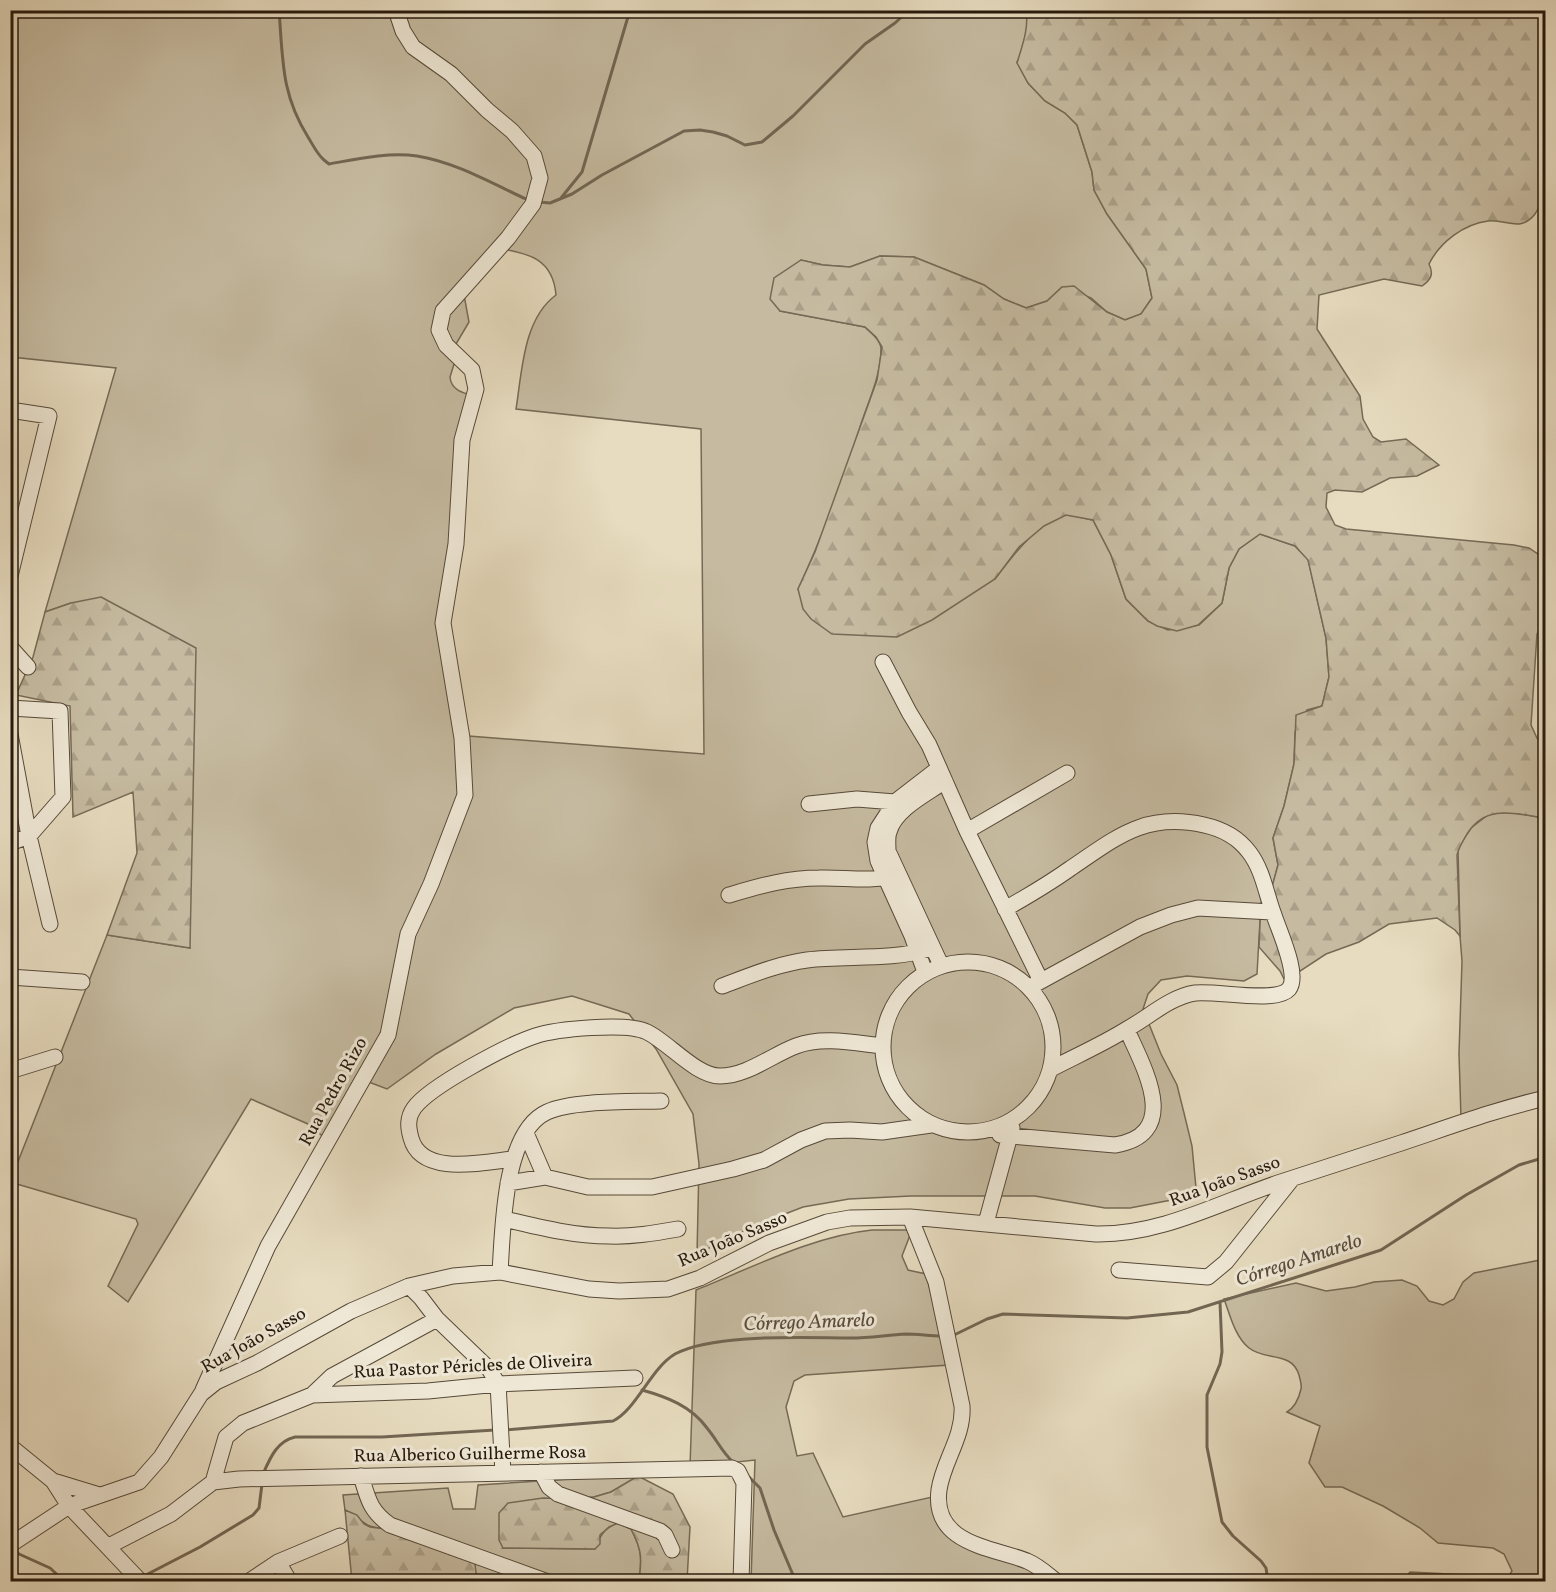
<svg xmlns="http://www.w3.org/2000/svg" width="1556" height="1592" font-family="Vollkorn,serif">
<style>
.grass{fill:#c6bba1;stroke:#766a56;stroke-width:1.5;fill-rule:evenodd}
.forest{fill:url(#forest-firs);stroke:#766a56;stroke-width:1.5}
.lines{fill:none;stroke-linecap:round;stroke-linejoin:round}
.stream{stroke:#726653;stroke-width:3}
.minor-casing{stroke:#564a39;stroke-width:17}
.minor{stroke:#efe8d6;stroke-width:15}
.labels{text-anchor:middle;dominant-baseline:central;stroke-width:6;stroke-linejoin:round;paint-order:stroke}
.street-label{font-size:18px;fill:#26190c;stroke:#efe8d6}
.water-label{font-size:20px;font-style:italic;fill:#594d3c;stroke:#efe8d6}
</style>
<defs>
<pattern id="forest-firs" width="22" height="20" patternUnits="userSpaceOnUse" patternTransform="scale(1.5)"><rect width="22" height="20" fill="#c6bba1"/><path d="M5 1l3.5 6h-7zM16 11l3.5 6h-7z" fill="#aaa089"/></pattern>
</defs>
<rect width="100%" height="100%" fill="#e7dcc0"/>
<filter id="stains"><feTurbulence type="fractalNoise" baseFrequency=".00333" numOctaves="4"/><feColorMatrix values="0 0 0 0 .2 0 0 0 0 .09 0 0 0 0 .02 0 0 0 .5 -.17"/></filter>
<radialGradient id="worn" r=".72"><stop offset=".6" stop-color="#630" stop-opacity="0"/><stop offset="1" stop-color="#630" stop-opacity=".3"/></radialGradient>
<path class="grass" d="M11,11H1026C1029,27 1025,47 1017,62L1028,83L1045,101L1065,113L1077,125L1092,172L1094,190L1107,214L1146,269L1152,298L1141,314L1125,320L1107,312L1091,298L1062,287L1047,301L1026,308L1004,299L984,285L914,257L880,256L850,267L823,265L801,260L780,311L865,327C871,333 881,340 881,349C881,375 869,400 861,424C843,480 823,536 798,589L995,579C1011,558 1038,521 1065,515C1073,514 1085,519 1093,520L1111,555L1126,599L1148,621L1168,630L1199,625L1222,603L1229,568L1239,549L1260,534L1295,546L1308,559L1326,638L1329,677L1322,706L1307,710L1295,732L1294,764L1284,806L1273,838L1278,865L1272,887L1261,903L1257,974L1244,981L1187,976L1161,980L1148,994L1143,1009L1161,1054L1177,1085L1184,1113L1192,1146L1196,1188L1192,1196L1130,1208H1105L1035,1196H911L849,1199L803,1207L754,1226L697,1254L699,1164L693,1114L656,1049L629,1014L572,996L514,1008L436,1054L387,1089L366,1081L327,1140L308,1124L251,1099L128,1302L108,1286L138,1224L136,1219L10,1182L107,935L190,948L71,603L45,612L116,368L11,357ZM497,248C529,253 553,259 556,295C523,319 522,372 516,409L701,429L704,754L456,735L447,583L474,396C463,393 451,390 450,377L455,361L456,344L469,322L464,295Z
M1510,812L1545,818V1093L1461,1118L1459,1054L1462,961L1460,936L1458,848L1471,828L1489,814Z
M872,1230H912L902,1256L908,1270L926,1274L949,1365L805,1375L794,1381L786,1407L797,1456L813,1453L843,1517L932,1497L943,1526L1026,1566L1047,1581H751L755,1460L690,1467L696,1290C751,1268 813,1236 872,1230Z
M1545,1259V1581H1402L1410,1572L1508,1577L1512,1571L1504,1554L1493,1548L1438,1543L1420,1528L1383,1506L1342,1487H1325L1309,1463L1320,1426L1287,1412C1295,1407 1299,1398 1301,1389C1302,1384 1300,1380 1299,1375C1292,1351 1265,1361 1249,1348C1235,1337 1230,1315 1224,1299L1296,1283L1326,1291L1355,1287L1374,1282L1402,1280L1417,1286L1429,1301L1443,1305L1454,1299L1463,1282L1474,1273Z
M618,1476H638L611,1492L594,1497L577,1499L503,1548L595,1549C600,1536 604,1528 618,1523L631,1529C642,1550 642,1558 639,1581H477V1574L386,1529C380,1528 372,1528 366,1524C358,1519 354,1514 345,1510L343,1495L448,1488L453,1509H475L478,1485Z"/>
<path class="forest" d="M1026,11H1545L1546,165C1537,181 1545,202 1535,214C1520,233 1507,219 1488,221C1464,224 1440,242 1429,264C1434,274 1431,280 1422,286L1384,279L1319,295L1317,329L1360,396L1363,419L1373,437L1381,442L1406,439L1439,465L1417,476L1390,478L1362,492L1335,490L1327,493L1326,507L1335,525L1346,529L1514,545L1529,548L1545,559C1545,583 1549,612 1537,634L1531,725L1537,738L1545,746V818C1516,814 1486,803 1467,834C1463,841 1459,847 1457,855L1460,936L1455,930L1437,918L1389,924L1359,942L1326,954L1285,981L1280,971L1259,947L1261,903L1272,887L1278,865L1273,838L1284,806L1294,764L1296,715L1322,706L1329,677L1326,638L1308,560L1295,546L1260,534L1239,549L1229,568L1222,603L1198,625L1177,631L1157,626L1148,621L1126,599L1111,555L1093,520L1066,515L1044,526L1019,547L995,579L932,620L897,637L832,634L811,619L803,609L798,589L815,552L877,380L882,347L876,337L865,327L780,311L770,299L774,278L801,260L823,265L850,267L880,256L914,257L984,285L1004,299L1026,308L1047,301L1062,287L1074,286L1107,312L1125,320L1141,314L1152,298L1146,269L1107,214L1094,190L1092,172L1077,125L1065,113L1045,101L1028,83L1017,63C1022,46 1029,29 1026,11Z
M101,597L196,648L190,948L107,935L137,853L133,792L73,817L70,706L16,695L33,657L45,612L71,603Z
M638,1476L673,1494L690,1527L687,1581H639C642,1558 642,1550 631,1529L618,1523L609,1527L600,1535V1544L595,1549L503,1548L499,1540V1513L508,1503L543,1498L577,1499L594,1497L611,1492Z
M345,1510L357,1515L364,1524L370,1527L386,1529L474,1556L477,1581H352Z"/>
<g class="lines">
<path class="stream" d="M279,10C283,60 281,94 308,137C313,145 317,154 324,160L329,164C357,159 388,152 417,156C455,162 491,183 526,199
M561,198L582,172L630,10
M539,202L550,203L572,194L602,175L684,131L700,130L713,132L727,136L745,145L762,142L793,116L865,44L895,23L909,10
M1220,1302L1222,1352L1220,1364L1207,1395V1447L1222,1522L1233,1536L1261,1561L1266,1568L1268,1582
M952,1336L987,1319L1003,1314L1127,1318L1188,1312L1381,1250L1466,1195L1519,1165L1546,1157
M642,1390C667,1397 691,1406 707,1428C717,1440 722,1452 733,1462
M504,1430L613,1421C636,1410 651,1368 675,1354C714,1333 806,1338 851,1338C869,1338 887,1335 906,1334C918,1334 930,1336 942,1336
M263,1474C270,1458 277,1441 295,1437H382L495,1430
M749,1477L760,1488L774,1530L796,1582
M14,1549L19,1554L50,1568L65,1582
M142,1577L200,1547L253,1515L259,1508L262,1484"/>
<defs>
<path id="minor" d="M10,410L49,416L10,576
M10,647L28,667
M883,662L909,712L929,745L967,831L1041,981
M10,708L60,711L63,797L29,836L10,843
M10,734L29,836L50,924
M809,804L857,799L895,802
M967,831L1067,773
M729,895C760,886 786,878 819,878C843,877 869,882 893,876
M1005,909C1028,896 1050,883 1071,868C1117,837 1145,812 1204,825C1222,829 1237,836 1249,852C1263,870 1266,894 1274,915C1279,931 1300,975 1289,989C1276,1004 1215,990 1195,993C1170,997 1149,1017 1127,1029C1103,1044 1076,1056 1051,1069
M883 1047a85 85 0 1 1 170 0a85 85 0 1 1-170 0Z
M941,965L888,851C888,845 887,837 889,832C895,809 927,794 945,781
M925,972L912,936L878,861L875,842L878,828L895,802L939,768
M10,977L82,982
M722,986C749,976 777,964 807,960C845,955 891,961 928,949
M1032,986L1140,927L1171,915L1198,908L1272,912
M10,1071L55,1057
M526,1133L545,1177L588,1187H652L733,1169L764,1160L801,1140L825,1131L850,1130L882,1132L931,1125
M1000,1135L1115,1145C1182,1134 1144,1068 1127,1030
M513,1159C484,1162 421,1177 411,1138C408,1127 407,1118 414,1108C430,1086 508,1045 535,1036C556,1029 627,1022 647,1032C668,1042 696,1076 720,1076C747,1076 772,1055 796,1046C822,1036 855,1043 882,1046
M508,1183L545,1177
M910,1217L936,1282L962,1406C964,1437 943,1461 939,1490C932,1544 991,1547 1027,1561C1039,1566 1047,1574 1057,1582
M504,1219C538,1227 574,1236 609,1236C632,1237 655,1233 678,1229
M986,1223L1012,1128
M1119,1270L1208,1277L1226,1262L1292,1179
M500,1272C503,1229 503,1132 547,1112C572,1100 632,1102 661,1101
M409,1286L421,1298L437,1319L489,1369L498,1384L503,1473
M203,1390L268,1246L388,1035L408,934L431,884L465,795L462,738L443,623L456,544L462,440L476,389L472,370L446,345L439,330L443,311L508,238L533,204L540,178L534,156L512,131L487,110L451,74L413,47L403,31L396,10
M312,1395L428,1391L498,1384L635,1378
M10,1446L53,1481L69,1506L141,1582
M541,1472L549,1487L558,1494L660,1531L665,1535L672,1550
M361,1476C368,1499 370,1511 390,1525L548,1582
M53,1481L99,1495
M213,1482L226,1437L243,1423L312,1395L332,1376L437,1319
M10,1545L69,1506L139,1482L161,1457L201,1394L216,1382L257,1363L351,1311L409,1286L453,1276L500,1272L589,1289L619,1291L668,1289L700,1278L769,1243L827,1222L850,1218L910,1217L1096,1234C1163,1235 1222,1201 1284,1181C1323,1168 1362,1156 1401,1143C1449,1127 1497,1109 1546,1098
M109,1546L171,1514L213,1482L239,1479L732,1468L738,1471L744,1483L741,1582
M278,1562L290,1582
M248,1582L278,1562L340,1536"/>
</defs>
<use href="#minor" class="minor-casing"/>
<use href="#minor" class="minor"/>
</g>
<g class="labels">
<g class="street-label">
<text transform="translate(334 1092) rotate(-61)">Rua Pedro Rizo</text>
<text transform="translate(1225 1182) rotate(-20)">Rua João Sasso</text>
<text transform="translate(733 1240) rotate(-23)">Rua João Sasso</text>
<text transform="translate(254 1341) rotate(-29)">Rua João Sasso</text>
<text transform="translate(473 1367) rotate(-3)">Rua Pastor Péricles de Oliveira</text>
<text transform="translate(470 1455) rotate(-1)">Rua Alberico Guilherme Rosa</text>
</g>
<g class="water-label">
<text transform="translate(1299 1261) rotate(-18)">Córrego Amarelo</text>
<text transform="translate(809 1323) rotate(-2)">Córrego Amarelo</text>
</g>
</g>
<rect width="1556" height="1592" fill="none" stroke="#e7dcc0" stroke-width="36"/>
<rect x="12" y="12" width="1532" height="1568" fill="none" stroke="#26190c" stroke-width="3"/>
<rect x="18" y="18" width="1520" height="1556" fill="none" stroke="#26190c" stroke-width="1.5"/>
<rect width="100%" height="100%" filter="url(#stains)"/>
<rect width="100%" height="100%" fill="url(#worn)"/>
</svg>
